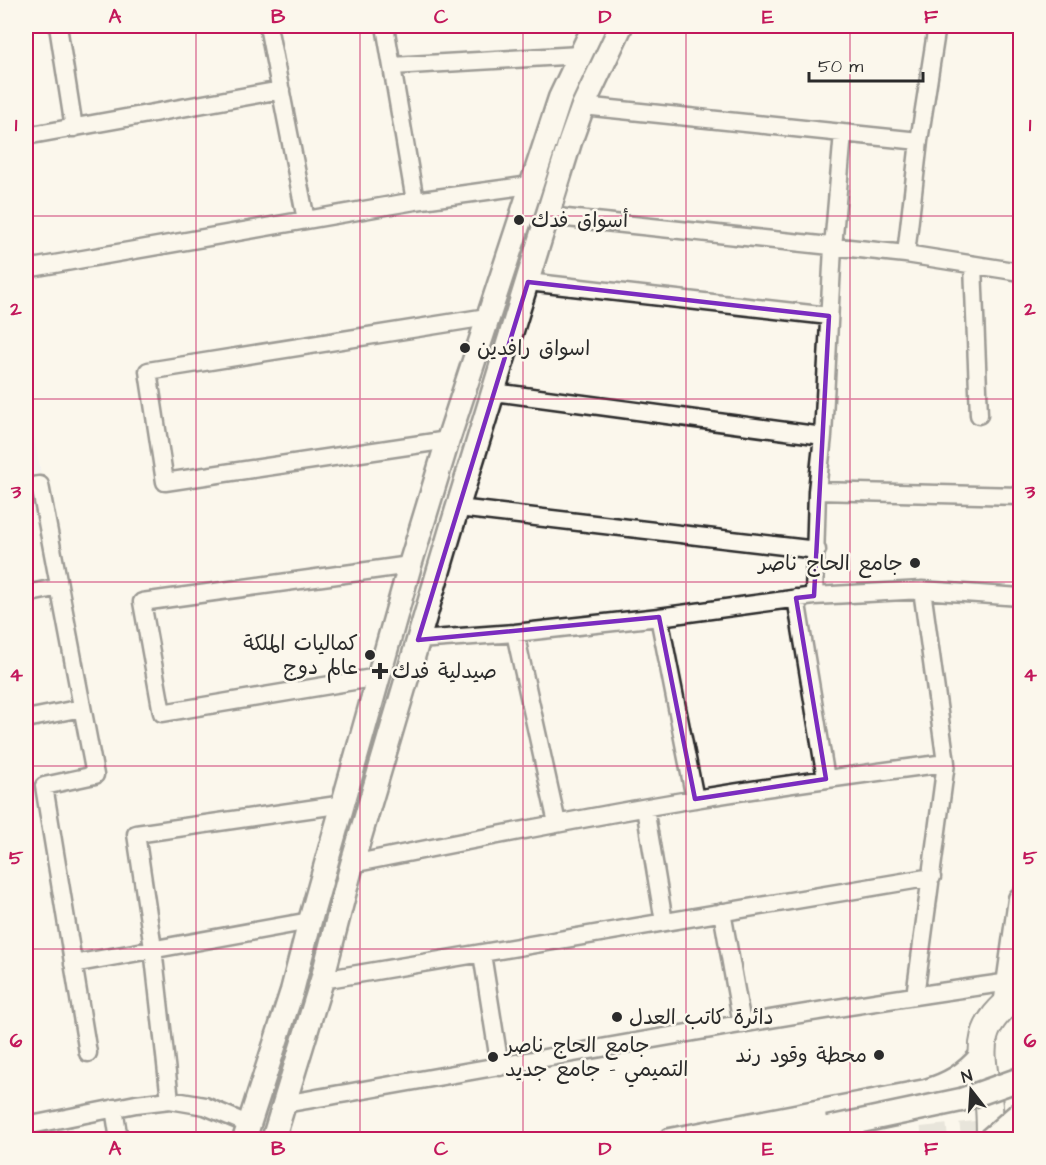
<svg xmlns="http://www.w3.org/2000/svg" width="1046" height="1165" font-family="'Architects Daughter','Playpen Sans Arabic',sans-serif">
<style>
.built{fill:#ecedf1}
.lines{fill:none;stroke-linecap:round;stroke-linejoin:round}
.primary-tunnel{stroke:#d1cec5;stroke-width:26;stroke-dasharray:26 13;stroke-linecap:butt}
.minor-casing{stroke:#2b2b2b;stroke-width:21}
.secondary-casing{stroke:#2b2b2b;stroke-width:27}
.primary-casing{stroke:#2b2b2b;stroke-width:30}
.minor{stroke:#fbf7ec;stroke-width:16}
.secondary{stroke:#fbf7ec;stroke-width:22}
.primary{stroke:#fbf7ec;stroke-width:26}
.secondary-bridge-casing{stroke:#2b2b2b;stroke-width:27;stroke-linecap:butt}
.secondary-bridge{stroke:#fbf7ec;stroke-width:22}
.marked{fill:none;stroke:#7b2cbf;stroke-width:4.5;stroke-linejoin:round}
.grid{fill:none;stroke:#c2185b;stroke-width:1.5;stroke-opacity:0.55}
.poi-dot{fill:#2b2b2b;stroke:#fbf7ec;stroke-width:2}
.labels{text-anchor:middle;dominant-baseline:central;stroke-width:5;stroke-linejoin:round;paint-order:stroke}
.poi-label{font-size:21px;fill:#2b2b2b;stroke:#fbf7ec;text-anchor:start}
.neatline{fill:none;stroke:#c2185b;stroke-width:2}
.grid-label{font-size:20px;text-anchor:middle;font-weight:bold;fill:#c2185b}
</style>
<rect width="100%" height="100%" fill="#fbf7ec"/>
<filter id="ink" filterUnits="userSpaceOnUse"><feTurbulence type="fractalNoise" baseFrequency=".0167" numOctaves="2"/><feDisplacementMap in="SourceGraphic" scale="12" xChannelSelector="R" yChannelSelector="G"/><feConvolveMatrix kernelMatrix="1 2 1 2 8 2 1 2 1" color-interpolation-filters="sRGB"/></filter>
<g filter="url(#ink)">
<path class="built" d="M26,393L41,473L26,476Z"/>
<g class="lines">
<path class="primary-tunnel" d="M922,1140L1020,1129"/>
<defs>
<path id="minor" d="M58,26L74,128
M268,26L306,220
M385,26L415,201
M392,66L580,55
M583,106L919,141
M26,136L281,90
M548,216L906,254L1020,272
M906,254L919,141L937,26
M973,265L979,415
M26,269L415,201L530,185
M528,282L829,316
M494,392L823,436
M448,440L165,482L148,371L487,317
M26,487L40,485L95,775L44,786L88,1053
M817,491L1020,496
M458,508L817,550
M26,594L59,587
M814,596L817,491L823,436L833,247L843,133
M796,598L826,779
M659,617L695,799
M515,633L557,823
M418,640L515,633L659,617L814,596L922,590L1020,597
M378,677L162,713L142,602L410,565
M26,719L82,708
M645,808L664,922
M352,864C466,841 580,818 695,799C778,785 862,774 946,763
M722,912L742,1024
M482,954L500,1067
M73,964L310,921
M322,980L932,877
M915,996L946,763L922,590
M170,1100L153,948L136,834L344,804
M284,1104C526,1062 767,1016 1010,982
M114,1108L119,1140
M26,1126L136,1104L170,1100L205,1106L250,1125"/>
<path id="secondary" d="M1005,1006L1020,899
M244,1140L292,991L310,921L410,565L448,440L560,98L594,26
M273,1140L322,980L352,864L451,529L570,142L583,106L621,26
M670,1140L926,1091C949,1084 965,1075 981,1056
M762,1140L828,1128"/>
<path id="primary" d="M990,1140C990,1125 990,1111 988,1097C980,1047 974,1027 1020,993"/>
</defs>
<use href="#minor" class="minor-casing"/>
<use href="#secondary" class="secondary-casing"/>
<use href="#primary" class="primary-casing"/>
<use href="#minor" class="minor"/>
<use href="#secondary" class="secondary"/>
<use href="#primary" class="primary"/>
<defs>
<path id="secondary-bridge" d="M828,1128L961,1100L1020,1079
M989,1140L1020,1113"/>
</defs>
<use href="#secondary-bridge" class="secondary-bridge-casing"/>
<use href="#secondary-bridge" class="secondary-bridge"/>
</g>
</g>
<path d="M0 0H1046V1165H0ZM528,282L829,316L814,596L796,598L826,779L695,799L659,617L418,640Z" fill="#fbf7ec" fill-opacity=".55" fill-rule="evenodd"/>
<path class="marked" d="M528,282L829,316L814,596L796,598L826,779L695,799L659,617L418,640Z"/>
<path class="grid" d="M196,26V1140M360,26V1140M523,26V1140M686,26V1140M850,26V1140M26,216H1020M26,399H1020M26,582H1020M26,766H1020M26,949H1020"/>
<g class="poi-dot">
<circle cx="519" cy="220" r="6"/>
<circle cx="465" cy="348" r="6"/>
<circle cx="915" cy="563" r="6"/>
<circle cx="370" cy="655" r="6"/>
<path d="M377 662h6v6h6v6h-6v6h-6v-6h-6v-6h6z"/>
<circle cx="617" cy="1017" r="6"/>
<circle cx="879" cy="1055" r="6"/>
<circle cx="493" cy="1057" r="6"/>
</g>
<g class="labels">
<g class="poi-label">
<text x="531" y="220">أسواق فدك</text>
<text x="477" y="348">اسواق رافدين</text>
<text x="903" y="563" text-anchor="end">جامع الحاج ناصر</text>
<text x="358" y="643" text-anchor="end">كماليات الملكة<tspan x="358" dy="24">عالم دوج</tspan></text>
<text x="392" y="671">صيدلية فدك</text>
<text x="629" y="1017">دائرة كاتب العدل</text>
<text x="505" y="1045">جامع الحاج ناصر<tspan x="505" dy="24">التميمي - جامع جديد</tspan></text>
<text x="867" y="1055" text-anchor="end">محطة وقود رند</text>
</g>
</g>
<rect width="1046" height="1165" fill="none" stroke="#fbf7ec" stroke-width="66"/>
<g transform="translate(971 1090) rotate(343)" stroke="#fbf7ec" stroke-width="4.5" paint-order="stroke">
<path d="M0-4.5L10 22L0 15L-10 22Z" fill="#2b2b2b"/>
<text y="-9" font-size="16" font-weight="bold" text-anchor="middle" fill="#2b2b2b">N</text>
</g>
<path d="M809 72v9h114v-9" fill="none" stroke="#2b2b2b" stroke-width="3"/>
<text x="818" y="72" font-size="18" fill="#2b2b2b" stroke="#fbf7ec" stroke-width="4.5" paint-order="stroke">50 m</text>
<rect x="33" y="33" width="980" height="1099" class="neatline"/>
<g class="grid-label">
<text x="115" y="23">A</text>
<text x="278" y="23">B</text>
<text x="441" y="23">C</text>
<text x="605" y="23">D</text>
<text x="768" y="23">E</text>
<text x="931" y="23">F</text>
<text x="16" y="131">1</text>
<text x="1030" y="131">1</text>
<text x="16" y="315">2</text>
<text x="1030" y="315">2</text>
<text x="16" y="498">3</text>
<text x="1030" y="498">3</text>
<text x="16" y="681">4</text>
<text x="1030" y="681">4</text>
<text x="16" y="864">5</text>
<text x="1030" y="864">5</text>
<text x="16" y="1047">6</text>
<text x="1030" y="1047">6</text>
<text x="115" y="1155">A</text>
<text x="278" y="1155">B</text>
<text x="441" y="1155">C</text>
<text x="605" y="1155">D</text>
<text x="768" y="1155">E</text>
<text x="931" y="1155">F</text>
</g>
</svg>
